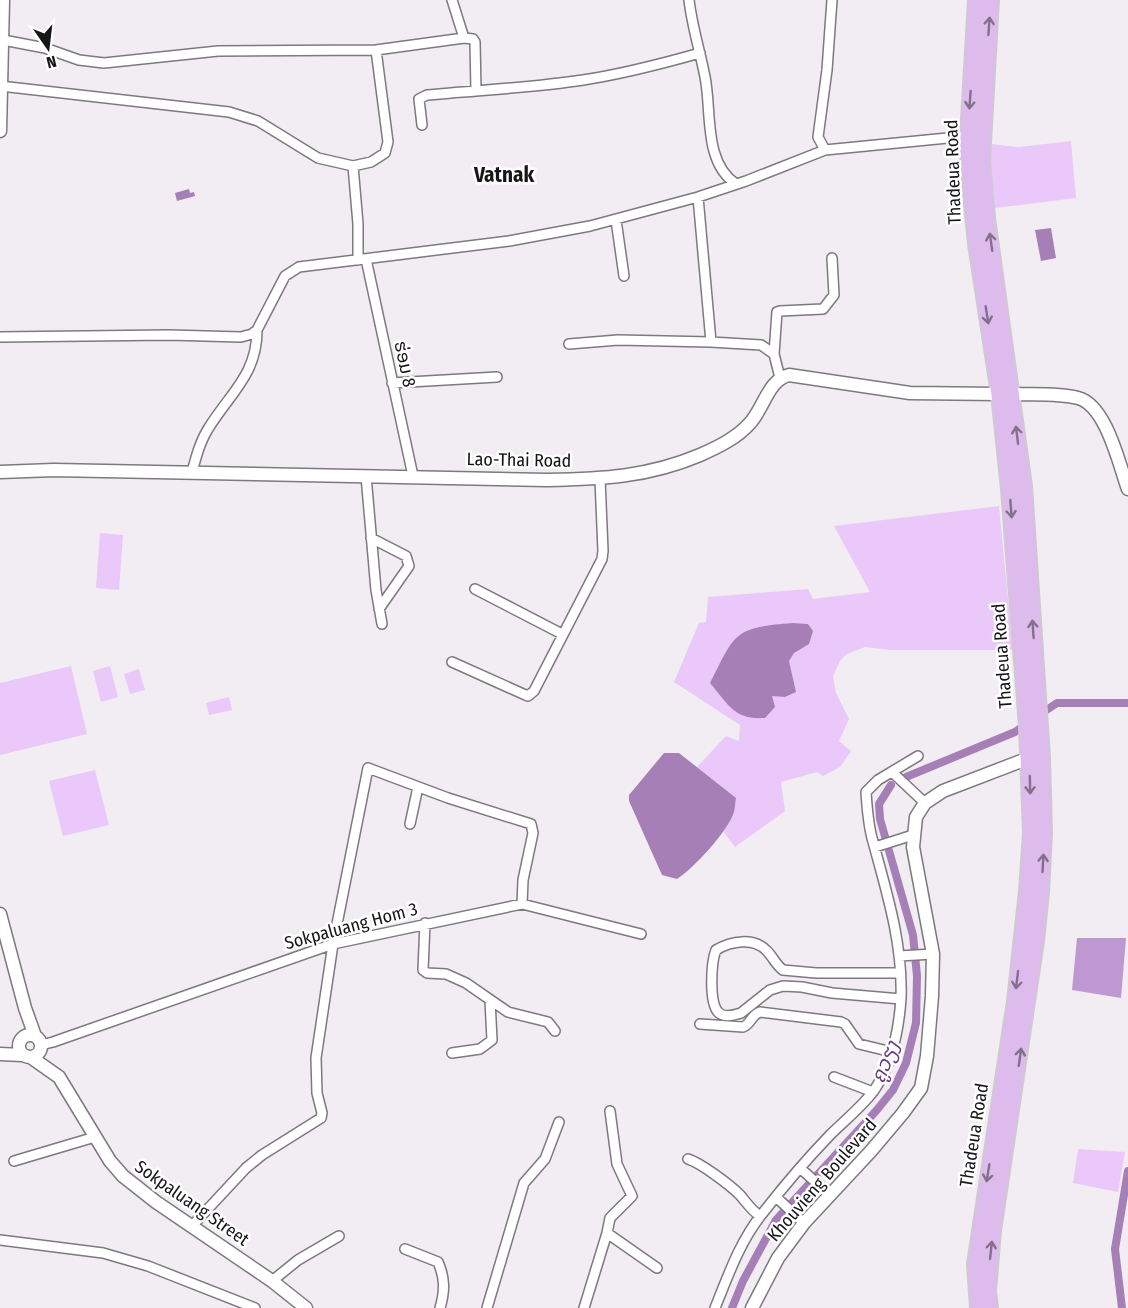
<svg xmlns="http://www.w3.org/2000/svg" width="1128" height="1308" font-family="'Fira Sans Condensed','Noto Sans Lao',sans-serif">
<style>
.green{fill:#eac8f9}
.forest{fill:#c098d1}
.water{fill:#a67fb7}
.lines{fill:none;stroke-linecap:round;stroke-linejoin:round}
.canal{stroke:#a67fb7;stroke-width:8}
.minor-casing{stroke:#7d797f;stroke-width:12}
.tertiary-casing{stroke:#7d797f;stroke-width:15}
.primary-casing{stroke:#ccc;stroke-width:18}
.minor{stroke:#fff;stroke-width:9}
.tertiary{stroke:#fff;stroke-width:12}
.primary{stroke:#ddbbec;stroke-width:15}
.oneway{stroke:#83708c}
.labels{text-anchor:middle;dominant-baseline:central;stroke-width:5;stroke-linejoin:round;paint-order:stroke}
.street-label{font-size:18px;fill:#161517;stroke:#fff}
.water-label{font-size:20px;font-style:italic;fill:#6c3a80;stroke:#fff}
.quarter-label{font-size:21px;font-weight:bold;fill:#161517;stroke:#fff}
</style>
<rect width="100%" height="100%" fill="#f1edf3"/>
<path class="green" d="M1071,141L1076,198L995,208L991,169V144L1019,147Z
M999,506L1013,650H891L865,647L847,654L840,661L833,676L836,693L849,719L839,741L851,751L840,767L823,776L817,772L781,782L785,811L735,847L723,831L734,812L735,798L697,767L726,736L739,741L740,725L674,682L699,623L706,622L708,597L808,589L813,599L870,592L834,526Z
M100,533L123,535L119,590L96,588Z
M71,666L87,734L0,755V683Z
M110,666L118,697L101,702L93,671Z
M139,669L145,690L130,694L124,674Z
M229,697L232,710L209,715L206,703Z
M95,770L109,825L63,836L49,781Z
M1078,1149L1125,1152L1118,1192L1073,1183Z"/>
<path class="forest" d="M1077,938H1126L1121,998L1072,990Z"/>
<path class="water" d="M189,189L190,193L194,192L195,196L177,201L175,193Z
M1051,228L1056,258L1041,261L1035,230Z
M792,623L808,624L813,631L809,644L794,653L789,661L796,692L785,697L772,696L775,707L765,718C734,720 729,705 710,683C736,632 733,628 792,623Z
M664,753H679L736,798C735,803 735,808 734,812C728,831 693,869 677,879L662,875L629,801V795Z"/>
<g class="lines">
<path class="canal" d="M1039,715L1057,703H1128
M906,777L1015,732L1028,723
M732,1308L743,1281L776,1220L876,1111L893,1090L906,1063L916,1023L917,976L913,935L880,819L879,804L891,785
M1122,1308L1115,1249L1128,1171"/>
<defs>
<path id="minor" d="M452,0L464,38
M689,0C692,26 700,51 705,77C712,111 703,162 736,184
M3,40L45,48L79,60L104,63L218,51L376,50L464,38L473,39L475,42L476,91
M0,86L229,112L258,121L318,158L353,166L371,162L385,153L388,142L376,50
M422,125L419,99L427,95C479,90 531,88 583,80C623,74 661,64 700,53
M825,150L818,137L827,70L832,0
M353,166L358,224V260
M698,197L711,342
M616,220L624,276
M366,259L413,476
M0,337L169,335L241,337L252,334L257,330L285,276L299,267L509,241L590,226L698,197L746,181L825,150L968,136
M569,344L618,340L711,342L761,345L774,354
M780,378L774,354L777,312L780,311L823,309L834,295L832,258
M392,383L497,377
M192,472C196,457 200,442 208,429C230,393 257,375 257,330
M366,476L376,590L382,624
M371,538L406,556L409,566L379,609
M475,589L562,634
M452,662L521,693L528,696L534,691L602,559L603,551L600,479
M892,772L925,803
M410,824L418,787
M875,847L913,835
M425,923L423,970L427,973L446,974L466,983L508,1012L548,1022L555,1031
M899,956L933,954
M900,973H816L783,970C776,965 773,957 767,951C754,937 731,941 716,950C711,962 709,1002 718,1012C723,1018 735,1015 741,1013L770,990L783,986L802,987L832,993L901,999
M700,1024L743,1027C751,1024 751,1015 760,1012L841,1022L845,1024L859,1044L892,1052
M41,1045L53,1042L333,944L522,904L641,934
M452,1053L480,1049L492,1040L490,1000
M834,1077L873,1092
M688,1159C701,1163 730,1185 740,1195C747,1203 751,1210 760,1216
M14,1161L95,1137
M800,1168L830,1195
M776,1197L804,1223
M192,1226L246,1168L262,1155L321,1118L322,1113L317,1093L316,1058L333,944L368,768L448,798L531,824L533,833L523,880L522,904
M607,1233L657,1268
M0,1240L103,1253L148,1266L255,1308
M405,1249L438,1262C445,1278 445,1291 440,1308
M272,1281L298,1260L339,1236
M487,1308L524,1183L545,1159L559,1122
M584,1308L607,1233L610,1218L632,1196L617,1164L610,1111
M715,1308C728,1276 740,1241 762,1214C783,1187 806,1160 830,1135C843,1122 865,1104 875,1089C892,1063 899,1029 901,998C903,943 886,890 872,838C868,823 867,807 866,792L878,780L918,756"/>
<path id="tertiary" d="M0,131L3,0
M1013,394C1033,395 1058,393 1078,398C1106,405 1119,464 1128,489
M0,472L54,470L547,480C602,479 648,477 700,455C718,447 737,438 750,423C764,408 768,380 789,375L910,393L999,394
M0,914L25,1008L35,1036
M19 1046a11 11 0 1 1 22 0a11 11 0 1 1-22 0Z
M0,1054L22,1055
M32,1058L59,1077L110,1161L123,1176L156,1202L272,1281L306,1308
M752,1308L778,1258L804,1223L871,1151L903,1113L921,1088L927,1056L932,996L933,954L913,847L916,817L925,803L943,791L1029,758H1035"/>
<path id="primary" d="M976,0L968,136V163L976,244L999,394L1009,489L1027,727L1031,833L1027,891L1015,1001L975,1264L978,1308
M990,1308L988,1291L993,1231L1036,941L1041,892L1044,833L1042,757L1024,486L987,218L982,161L991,0"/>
</defs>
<use href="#minor" class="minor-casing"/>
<use href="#tertiary" class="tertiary-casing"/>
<use href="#primary" class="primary-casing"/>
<use href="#minor" class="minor"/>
<use href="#tertiary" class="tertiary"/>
<use href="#primary" class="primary"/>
</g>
<defs><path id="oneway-shaft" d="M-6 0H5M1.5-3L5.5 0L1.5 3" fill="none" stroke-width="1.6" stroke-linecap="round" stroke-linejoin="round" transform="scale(1.5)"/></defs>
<g class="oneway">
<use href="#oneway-shaft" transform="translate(989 26) rotate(-86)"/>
<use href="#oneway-shaft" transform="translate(970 100) rotate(94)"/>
<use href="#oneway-shaft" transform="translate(991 242) rotate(-98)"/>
<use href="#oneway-shaft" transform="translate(987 315) rotate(81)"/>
<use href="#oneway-shaft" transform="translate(1017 435) rotate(-97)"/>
<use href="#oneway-shaft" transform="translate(1011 509) rotate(86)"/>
<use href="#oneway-shaft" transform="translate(1033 629) rotate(-94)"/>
<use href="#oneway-shaft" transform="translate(1030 785) rotate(89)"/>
<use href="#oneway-shaft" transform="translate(1043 863) rotate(-87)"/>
<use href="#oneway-shaft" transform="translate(1017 980) rotate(97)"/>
<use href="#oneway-shaft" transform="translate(1020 1057) rotate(-82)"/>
<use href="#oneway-shaft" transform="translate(988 1173) rotate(99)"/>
<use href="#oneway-shaft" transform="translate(991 1250) rotate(-84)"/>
</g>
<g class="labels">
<g class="street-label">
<text transform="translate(953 172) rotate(-92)">Thadeua Road</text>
<text transform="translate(405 364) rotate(78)">ຮ່ອມ 8</text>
<text transform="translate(519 460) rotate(1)">Lao-Thai Road</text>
<text transform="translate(1002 656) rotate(-94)">Thadeua Road</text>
<text transform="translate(351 926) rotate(-15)">Sokpaluang Hom 3</text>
<text transform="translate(974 1135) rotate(-81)">Thadeua Road</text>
<text transform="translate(822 1180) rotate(-49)">Khouvieng Boulevard</text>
<text transform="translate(192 1203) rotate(35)">Sokpaluang Street</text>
</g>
<g class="water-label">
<text transform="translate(885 1062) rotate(-67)">ຄູວຽງ</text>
</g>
<g class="quarter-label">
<text x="504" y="175">Vatnak</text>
</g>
</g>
<g transform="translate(48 48) rotate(166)" stroke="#ffffff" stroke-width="4.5" paint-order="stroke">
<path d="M0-4.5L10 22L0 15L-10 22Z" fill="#161517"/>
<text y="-9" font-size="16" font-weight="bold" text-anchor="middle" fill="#161517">N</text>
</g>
</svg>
